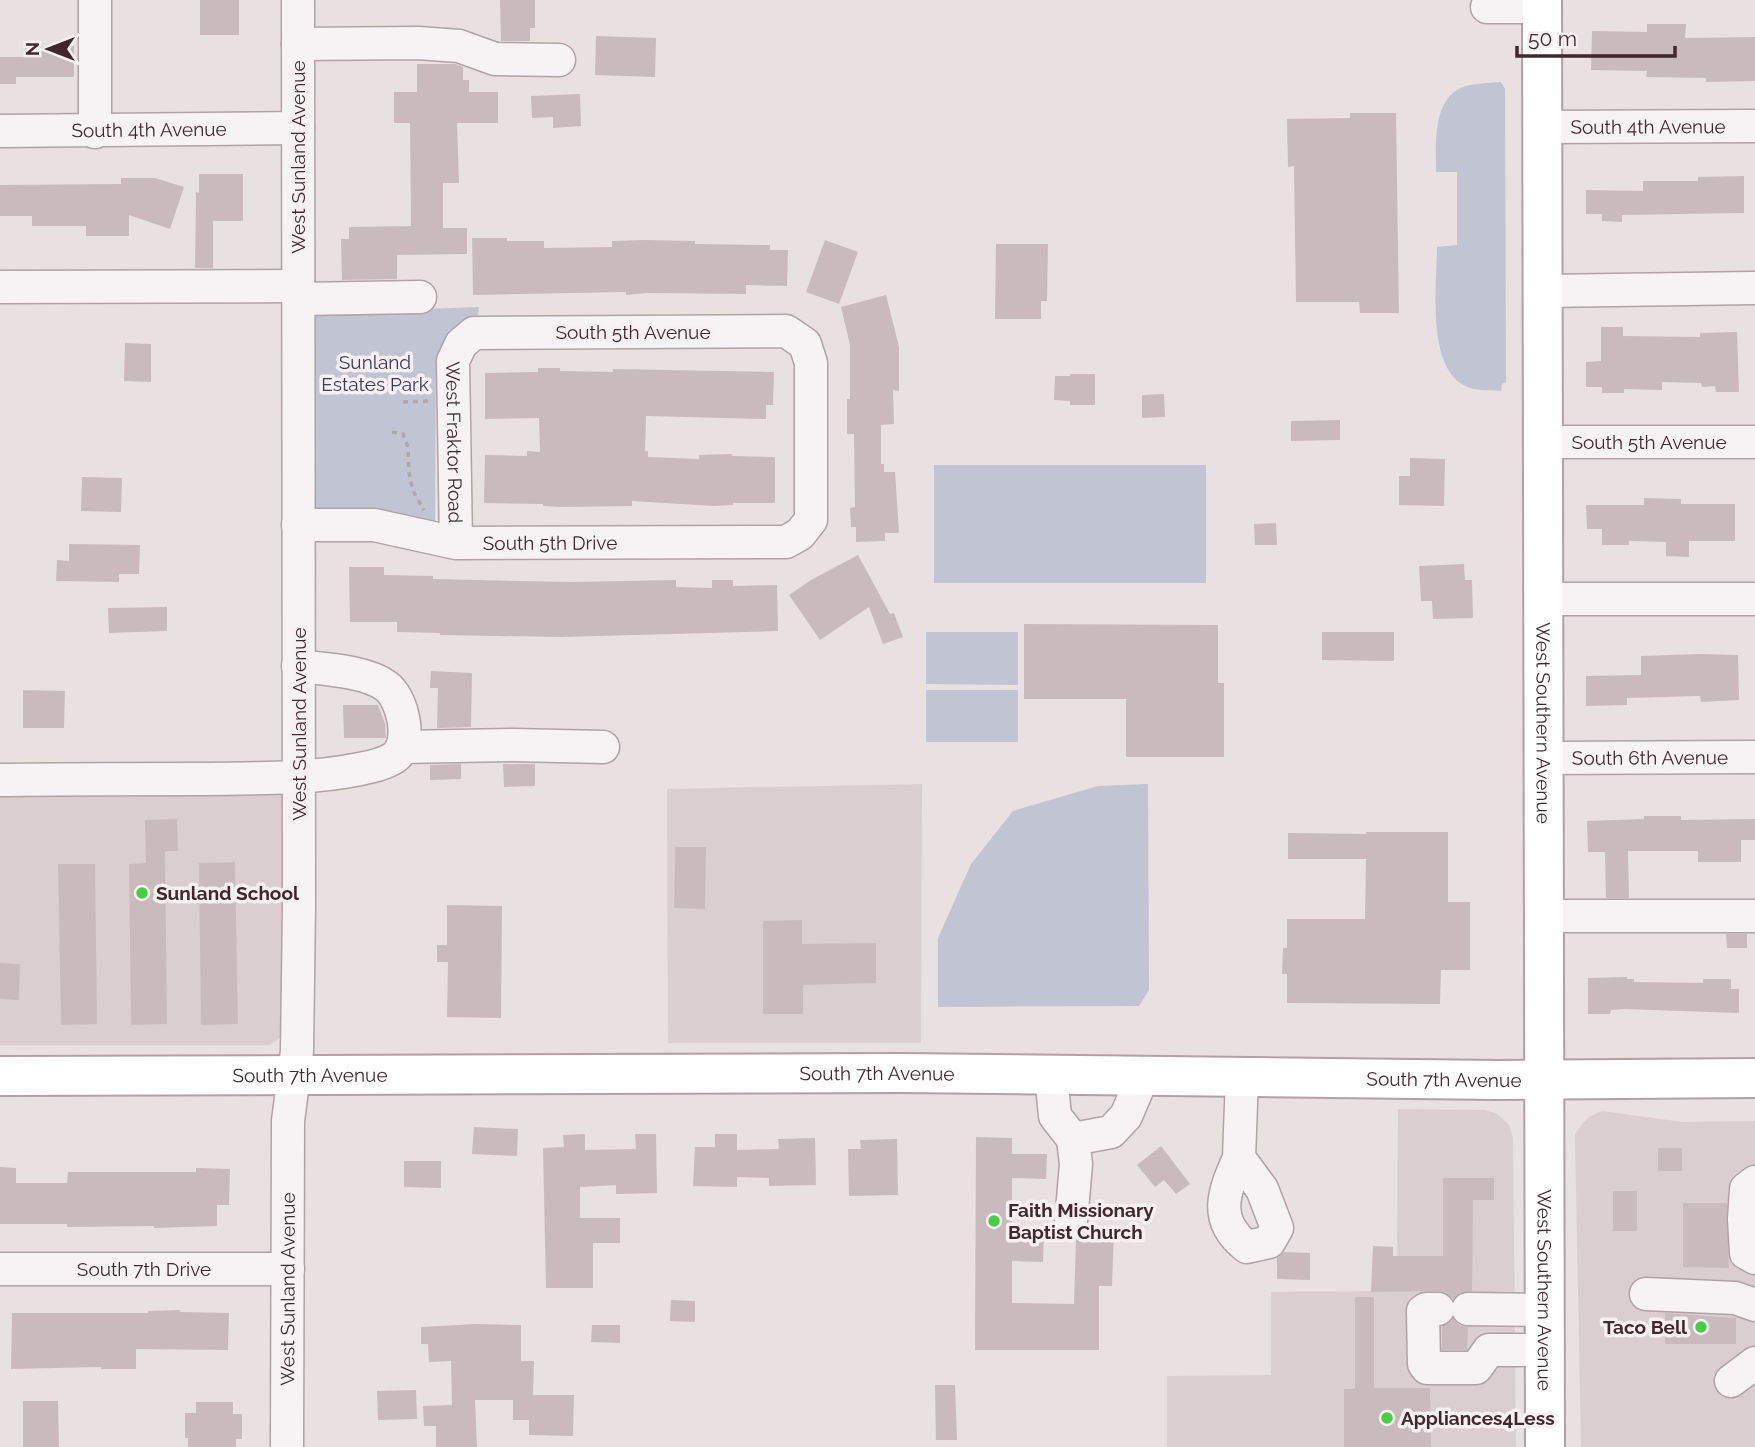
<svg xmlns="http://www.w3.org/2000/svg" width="1755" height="1447" font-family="Raleway,sans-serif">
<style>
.built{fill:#dbced1}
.green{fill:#c1c4d3}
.building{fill:#c9babe}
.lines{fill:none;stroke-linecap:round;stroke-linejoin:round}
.minor-casing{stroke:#b0a2a5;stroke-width:35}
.major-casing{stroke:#b49fa5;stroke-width:42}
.path{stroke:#b1a6a9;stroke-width:3.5;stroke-dasharray:5 5;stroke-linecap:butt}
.minor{stroke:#f7f3f4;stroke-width:32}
.major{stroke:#fff;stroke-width:38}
.poi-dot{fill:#4acd46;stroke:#f6f0f2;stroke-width:2.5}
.labels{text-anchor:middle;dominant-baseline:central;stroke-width:7;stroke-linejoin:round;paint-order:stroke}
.street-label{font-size:19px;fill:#40292e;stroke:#f6f0f2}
.park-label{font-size:19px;fill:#36395c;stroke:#f6f0f2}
.poi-label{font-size:19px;font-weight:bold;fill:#40292e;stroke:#f6f0f2;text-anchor:start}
</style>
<rect width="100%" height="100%" fill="#e9e0e2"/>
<path class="built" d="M284,762V1023L281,1037L270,1045H0V763Z
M922,784L921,1043H668L667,789Z
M1398,1109L1485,1110L1497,1114L1509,1125L1513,1138L1516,1447H1167V1376L1271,1375V1292L1397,1291Z
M1602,1111L1683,1122L1755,1121V1447H1581L1575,1139V1134L1582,1124L1589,1117Z"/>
<path class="green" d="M1501,82L1505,89L1506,382L1502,384L1501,391C1493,390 1483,391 1474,389C1424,379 1437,284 1437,247L1457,245V172H1436C1436,145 1432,99 1463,87C1474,83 1489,83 1501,82Z
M479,307L478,315C458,326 446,335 436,357L435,525L374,510L352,508L315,509L314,313Z
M934,465H1206V583H934Z
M926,632H1018V685L926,684Z
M926,690H1018V742H926Z
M1148,784L1149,990L1139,1006L938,1007V938L971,864L1013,811L1098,786Z"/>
<path class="building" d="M200,0H239V35H200Z
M500,0H535V28H530V41H501Z
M1647,24H1686L1685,38L1755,37V81L1706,82V78L1646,77L1647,71L1591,70L1592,31L1647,32Z
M596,36L656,38L655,77L595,75Z
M25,46H74V77H16V84H0V57H25Z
M417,64H455L463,67V80H469V92H498V123H457L459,183H443V228H467V254L397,255V279L342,280L341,239H349V227L411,226L410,123H394V92H417Z
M580,94L581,126L553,128V117L532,118L531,96Z
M1350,113H1396L1399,313H1360L1359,302H1296L1294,166L1288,167L1287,119L1350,118Z
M199,174H243V221H213V268H195L196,192L199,193Z
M1744,176V213L1622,215V222L1602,221V214H1586V190L1643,191V181H1698V177Z
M121,178H155L184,187L170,229L129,215V236H86V226H32V216H0V185L121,184Z
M472,238H507V241H544V248L612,247V241L645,240L695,241V244L770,245V250H788L787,286L746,285V294L647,293L626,295V292L473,295Z
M825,240L858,252L839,304L806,292Z
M996,244H1048L1047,301H1041V319H995Z
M886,295L899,347V391L893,390L894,424L881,425V464H884V472H895L899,533H885V541L856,542V527H851L850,508L855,507L854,434H847V399H850V345L841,307Z
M1601,327H1623V336L1700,337V333L1737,332L1739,392H1716L1715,386L1702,387L1701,383L1662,382V390L1624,389V393H1602V387H1586V362L1601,361Z
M125,343L151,344V382L124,381Z
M538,368H560V371L613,372V369L774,372L773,405H766V419L646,416L645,451H648V457L699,459V455L732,454V456L775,457V503H733V505L714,506L632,501V506L560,507L543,506V504L484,503L485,455L527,456V451L540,452L539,418L485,419V373L538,372Z
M1070,374H1095V405H1070V401L1054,400L1055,376H1070Z
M1164,394L1165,417L1142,418V395Z
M1340,420V440L1291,441V421Z
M1410,458L1445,459L1444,506L1399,505V476H1410Z
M82,477L122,478L121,512L81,511Z
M1644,498L1681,499V504H1735V541H1689V557L1666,556V542L1629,541V545H1602V529H1587L1586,505H1644Z
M1276,523L1277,545H1255L1254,524Z
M69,544L140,545L139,574H119V582L56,581L57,560L69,561Z
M858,555L890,614L894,613L903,637L883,644L869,607L820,640L789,595L811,580Z
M1464,564L1465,580H1472L1473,618L1433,619L1432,601H1421L1419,566Z
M349,567H384V575L433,576V579L571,582L676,580V587L712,588V580H733V586L777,585L778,631L561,637L440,635V633L397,632V622H350Z
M167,607V631L109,633L108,608Z
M1024,624L1218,625V683H1224V757H1126V699H1024Z
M1322,632H1394V661L1322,660Z
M1699,654L1738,655L1739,700L1701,702L1700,696L1627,698V705L1586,706V676L1641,675V656Z
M431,671L472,673L471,727L437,728L438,688H430Z
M23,690L65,691L64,728H23Z
M343,705H378L385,724L386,738H344Z
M461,764V779L430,780V765Z
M503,764H535V786L504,787Z
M1644,816H1681V820L1755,819V840H1741V862H1698V851H1628L1629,898H1606L1605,852H1588L1587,821L1644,819Z
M177,819L178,851H165L167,1024L131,1025L129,864L146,863L145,820Z
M1366,832H1448V902H1470V970H1441L1440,1004L1287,1003V974H1282L1283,948H1287V919H1365L1366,859H1288V833L1366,834Z
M675,847H706L705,909L674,908Z
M235,862L238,1024L201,1025L199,863Z
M58,864H95L97,1024L61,1025Z
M447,905L502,906L501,1018L447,1017L448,962H437V945H447Z
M802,920V944L876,943V983L803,985V1014H763V921Z
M1726,934H1747V948H1727Z
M0,963L20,964L19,1000L0,999Z
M1627,977V979H1634V982L1703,983V979H1731V989H1739V1013L1624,1009L1611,1010L1610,1014H1588V978Z
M474,1127L518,1129L517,1156L472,1154Z
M585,1134V1150L636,1149L635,1134H656L657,1193L616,1194V1185L580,1187V1218H620V1243H593V1288H546L543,1148L564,1147L563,1135Z
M715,1134H737V1150L779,1149L778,1139L815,1138L816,1185L769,1186V1178L737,1177V1187L693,1186L695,1147H715Z
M976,1137L1012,1138V1154H1047L1046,1179L1012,1178V1229L1044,1230L1043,1262L1012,1261V1303L1074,1304L1076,1239L1086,1233L1087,1229L1114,1230L1112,1286H1099V1350H975Z
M897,1139L898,1195L849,1196L848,1149H861L860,1140Z
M1161,1146L1190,1184L1176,1194L1164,1180L1155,1187L1137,1165Z
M1658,1148H1682V1171H1658Z
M404,1161H441V1188L404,1187Z
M0,1167L16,1168V1183H67L68,1172H196V1168L230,1169L229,1205H217V1226L154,1228V1226L67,1227V1224H0Z
M1443,1178H1494V1200H1473L1472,1291L1460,1293L1453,1299L1447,1293L1438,1291L1371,1292L1373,1246L1393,1247V1256H1443Z
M1613,1191H1637V1231H1613Z
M1683,1203H1727L1729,1268L1683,1267Z
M1284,1252L1310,1253V1280L1277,1279V1258Z
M1355,1297H1374V1388H1430L1431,1447H1344V1389H1355Z
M671,1300L695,1301V1322L670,1321Z
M180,1310V1312L229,1313L228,1350L136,1349V1369H101V1367L11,1369L12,1313H148V1311Z
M1665,1313L1736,1318V1344H1665Z
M1453,1319L1459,1325L1468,1327L1467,1350H1442V1326Z
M476,1324L521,1325V1361H534L533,1395H574L573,1436L529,1435V1420H513V1400H475L477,1447H436V1426H424L423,1406L452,1405L451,1361L429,1362L428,1344H421V1327Z
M592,1325H620V1343L591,1342Z
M935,1385H955L957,1440H936Z
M416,1390L417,1419L378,1420L377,1391Z
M23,1401H58L59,1447H23Z
M196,1402H233V1414H242V1439H236V1447H188V1438H185V1413H196Z"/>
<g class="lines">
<defs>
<g id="minor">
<path d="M95,0V132"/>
<path d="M1487,7H1542"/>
<path d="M298,44L418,43L459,46L495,59L559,60"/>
<path id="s1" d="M1543,127L1755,126"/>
<path id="s2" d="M0,131L298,128"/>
<path d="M0,287L298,286"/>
<path d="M1544,291L1755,288"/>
<path d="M298,299L420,297"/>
<path id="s3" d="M1544,442H1755"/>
<path id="s4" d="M298,525H374L456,543L786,542L800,534L811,520V363L805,344L786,331L474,333L461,344L453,361L456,543"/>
<path d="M1544,599H1755"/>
<path d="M402,747L514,745L603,747"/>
<path id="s5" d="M1543,758L1755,757"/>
<path d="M0,780C65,779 131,779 196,779C251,778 306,780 360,769C371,767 385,764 395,757C413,743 403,698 386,686C366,671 323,669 298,666"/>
<path d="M1544,916H1755"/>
<path d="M1051,1075L1055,1116L1073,1139L1076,1164L1071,1222"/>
<path d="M1073,1139L1111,1132L1126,1116L1143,1076"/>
<path d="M1239,1158C1224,1192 1212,1220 1247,1247L1269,1242L1277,1228L1262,1189L1239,1158L1242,1077"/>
<path d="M1755,1182L1746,1189L1744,1219L1746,1253L1755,1258"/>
<path id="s6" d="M0,1269H288"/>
<path d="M1646,1294L1735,1298L1755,1305"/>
<path d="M1438,1309H1426L1423,1311L1424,1364L1427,1368H1476L1489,1350H1545"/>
<path d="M1468,1309L1545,1310"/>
<path d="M1731,1381L1755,1363"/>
<path id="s7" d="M287,1447L288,1121L297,1051L299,907L298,0"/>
</g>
<g id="major">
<path id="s8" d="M1542,0L1545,1447"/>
<path id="s9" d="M0,1076L901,1073L1497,1080L1755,1078"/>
</g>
</defs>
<use href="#minor" class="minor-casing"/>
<use href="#major" class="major-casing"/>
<path class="path" d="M403,402L428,401
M392,432L403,434L408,447L409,473L413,491L424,510"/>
<use href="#minor" class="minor"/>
<use href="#major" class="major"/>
</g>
<g class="poi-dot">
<circle cx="142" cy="893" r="7"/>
<circle cx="994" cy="1221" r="7"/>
<circle cx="1701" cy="1327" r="7"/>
<circle cx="1387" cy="1418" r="7"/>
</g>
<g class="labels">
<g class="street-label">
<text stroke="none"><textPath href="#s1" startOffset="105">South 4th Avenue</textPath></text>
<text stroke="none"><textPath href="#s2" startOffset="149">South 4th Avenue</textPath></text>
<text transform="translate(298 157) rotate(-90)">West Sunland Avenue</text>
<text x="633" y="332">South 5th Avenue</text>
<text stroke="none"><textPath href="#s3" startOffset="105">South 5th Avenue</textPath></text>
<text stroke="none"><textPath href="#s4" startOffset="1153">West Fraktor Road</textPath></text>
<text stroke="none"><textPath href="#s4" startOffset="254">South 5th Drive</textPath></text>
<text stroke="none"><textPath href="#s8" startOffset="723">West Southern Avenue</textPath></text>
<text transform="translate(299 724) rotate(-90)">West Sunland Avenue</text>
<text stroke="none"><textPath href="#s5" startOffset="107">South 6th Avenue</textPath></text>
<text stroke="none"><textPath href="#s9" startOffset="877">South 7th Avenue</textPath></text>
<text stroke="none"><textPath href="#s9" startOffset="310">South 7th Avenue</textPath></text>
<text stroke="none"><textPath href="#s9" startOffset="1444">South 7th Avenue</textPath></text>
<text stroke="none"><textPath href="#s6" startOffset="144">South 7th Drive</textPath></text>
<text stroke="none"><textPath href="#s7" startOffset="158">West Sunland Avenue</textPath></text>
<text stroke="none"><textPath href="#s8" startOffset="1290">West Southern Avenue</textPath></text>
</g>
<g class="park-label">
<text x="375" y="362">Sunland<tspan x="375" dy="22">Estates Park</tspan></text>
</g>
<g class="poi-label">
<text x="156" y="893">Sunland School</text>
<text x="1008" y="1210">Faith Missionary<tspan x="1008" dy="22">Baptist Church</tspan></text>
<text x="1687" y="1327" text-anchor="end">Taco Bell</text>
<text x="1401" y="1418">Appliances4Less</text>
</g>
</g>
<g transform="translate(49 49) rotate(270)" stroke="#f6f0f2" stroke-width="5" paint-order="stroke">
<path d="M0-5L12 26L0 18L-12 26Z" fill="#40292e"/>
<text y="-10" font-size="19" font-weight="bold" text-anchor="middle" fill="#40292e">N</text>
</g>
<path d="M1517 46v10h158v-10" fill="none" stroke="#40292e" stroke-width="3.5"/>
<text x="1528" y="46" font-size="21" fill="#40292e" stroke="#f6f0f2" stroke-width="5" paint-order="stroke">50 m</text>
</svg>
